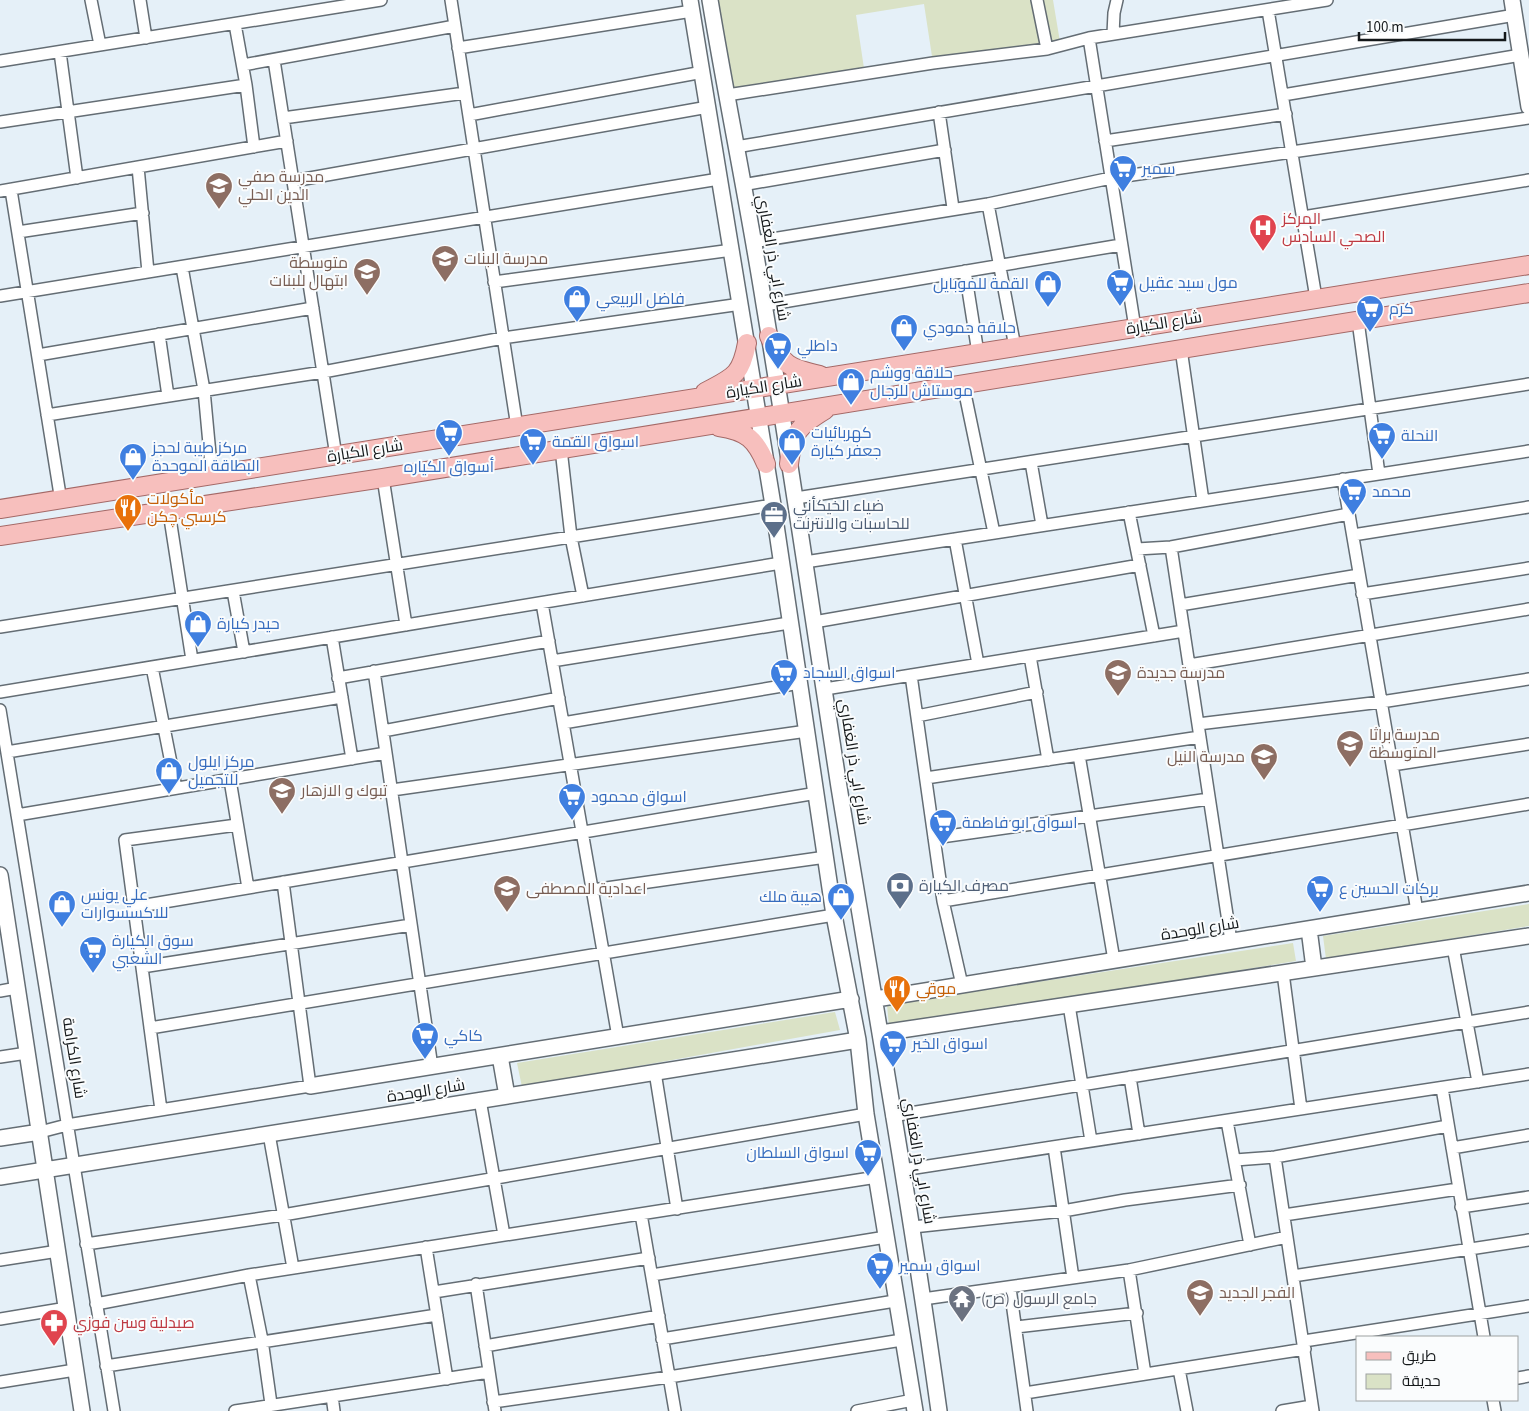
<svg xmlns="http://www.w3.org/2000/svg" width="1529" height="1411" font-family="'Source Sans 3',Cairo,sans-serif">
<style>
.green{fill:#dae2c6}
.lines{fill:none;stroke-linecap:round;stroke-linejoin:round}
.street-casing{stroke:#646d74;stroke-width:14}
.secondary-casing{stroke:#646d74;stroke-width:18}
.primary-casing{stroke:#a46967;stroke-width:20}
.street{stroke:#fff;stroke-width:11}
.secondary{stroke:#fff;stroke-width:15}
.primary{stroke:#f7bfbd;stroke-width:18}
.labels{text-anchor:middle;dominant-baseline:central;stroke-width:4;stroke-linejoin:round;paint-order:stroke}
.shop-label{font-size:16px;fill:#366cbe;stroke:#fafcfd;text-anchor:start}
.education-label{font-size:16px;fill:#785e54;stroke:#fafcfd;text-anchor:start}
.health-label{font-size:16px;fill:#be3a42;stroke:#fafcfd;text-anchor:start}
.street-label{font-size:16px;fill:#14181a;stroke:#fafcfd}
.food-label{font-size:16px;fill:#c56008;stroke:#fafcfd;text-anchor:start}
.service-label{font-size:16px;fill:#4e5e75;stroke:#fafcfd;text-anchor:start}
.worship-label{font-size:16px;fill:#5b616d;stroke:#fafcfd;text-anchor:start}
</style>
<rect width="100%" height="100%" fill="#e5f0f8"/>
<path class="green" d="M716,0H1053L1060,42L933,63L924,4L856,15L865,75L731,96Z
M1529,904V926L1326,959L1323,936Z
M1293,943L1296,961L889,1027L887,1005Z
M835,1012L840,1030L522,1087L517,1063Z"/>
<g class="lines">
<defs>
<path id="street" d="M91,0L100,45
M140,0L146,38
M451,0L517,427
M1037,0L1047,49
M1268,10L1316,298
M235,24L246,85L254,147
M1113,34L1114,13L1117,0
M1089,38L1135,328
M458,48L692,11
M60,52L77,178
M274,60L336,456
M0,61L381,0
M243,65L455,26
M727,95L933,63L1047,49L1089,38L1327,0
M1283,95L1521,55
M939,112L953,208
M469,115L703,72
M283,118L465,93
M0,122L246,85
M1105,141L1286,114
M736,147L1515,15
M138,167L148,272
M293,181L708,107
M742,185L945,150
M11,190L61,501
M0,191L287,141
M988,204L1015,347
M1303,217L1529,180
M18,232L143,213
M753,242L988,204L1111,178L1529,118
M182,267L204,390L212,476
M965,271L978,353
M494,282L732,250
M0,296L719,179
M765,305L1121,245
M1358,321L1379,474
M159,334L168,396
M1181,349L1203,501
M38,355L313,308
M963,384L994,533
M47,415L323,372L503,338L741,304
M561,449L571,537L583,596
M1031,462L1042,525
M383,478L406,625
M1343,479L1417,911
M796,498L1529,384
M169,512L192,660
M1129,512L1154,636
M1353,535L1529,507
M955,539L978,664
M1171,547L1231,941
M1137,549L1171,547L1349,514
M805,562L1529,451
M233,591L244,652
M1362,594L1529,568
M542,603L618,1037
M1180,605L1359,575
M814,622L1140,565
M0,627L773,505
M332,637L352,759
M1030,656L1048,760
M552,661L789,623
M1189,665L1529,609
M152,667L176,788
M374,671L432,1067
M911,675L943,901L962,985
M338,678L549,641
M825,689L1184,631
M0,692L781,563
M0,710L114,1411
M917,716L1037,692
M563,723L800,683
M1198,724L1381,702L1529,679
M383,731L559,698
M7,752L342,697
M1079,755L1114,960
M1392,765L1529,744
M926,778L1200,737
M230,780L248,888
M392,790L807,731
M17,815L386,753
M934,838L1209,799
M592,890L826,857
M943,901L1529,804
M134,907L817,793
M1453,947L1478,1082
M142,967L411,925
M1283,973L1301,1109
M0,991L17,988
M1069,1005L1091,1141
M150,1028L834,915
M0,1057L27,1053
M655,1072L677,1209
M1130,1077L1139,1134
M1442,1088L1484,1337
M480,1100L504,1235
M161,1110L125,840L237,825
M892,1116L1529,1012
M1227,1121L1250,1245
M40,1132L67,1125L310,1086L283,882
M269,1134L293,1268
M1054,1147L1073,1278
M1452,1148L1529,1135
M1275,1157L1313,1411
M1235,1160L1275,1157L1448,1126
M902,1170L1529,1074
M1461,1207L1529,1197
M641,1214L675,1411
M1284,1215L1458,1189
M913,1227L1063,1211L1125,1200L1240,1185
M86,1244L283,1215L866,1114
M426,1247L447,1379
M0,1260L58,1251
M1129,1270L1145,1374
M249,1275L262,1340L271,1404
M652,1275L886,1237
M1293,1276L1529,1240
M476,1284L495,1411
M1010,1288L1027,1411
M434,1292L649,1258
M923,1299L1129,1270L1287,1237
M96,1304L249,1275L877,1177
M0,1319L67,1308
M1016,1327L1137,1313
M662,1339L895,1301
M1304,1341L1529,1306
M485,1346L659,1316
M106,1366L437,1315
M1179,1369L1187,1411
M1518,1378L1529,1376
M0,1382L75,1370
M1025,1393L1305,1349
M332,1396L334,1411
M1493,1400L1495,1411
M493,1402L669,1377L902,1340
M235,1411L489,1372
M857,1411L913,1400
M1282,1411L1312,1406"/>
<path id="secondary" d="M690,0L773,505L834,915L858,1040L866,1114L915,1411
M710,0C727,102 748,203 764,304C791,465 814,626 839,787C873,995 910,1202 939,1411
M1512,0L1529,107
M0,875L82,1411
M1309,929L1314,968
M876,999L1529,893
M881,1033L1529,936
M500,1056L507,1096
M310,1086L851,999
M0,1138L40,1132
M0,1177L858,1040"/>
<path id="primary" d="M769,336C783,366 789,368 820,375
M705,392C733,377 741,376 747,343
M719,427C747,431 756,440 766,464
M789,464C793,432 797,427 825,410
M0,509L1529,265
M0,536L383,478L1529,293"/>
</defs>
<use href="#street" class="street-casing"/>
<use href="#secondary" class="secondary-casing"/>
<use href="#primary" class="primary-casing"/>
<use href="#street" class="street"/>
<use href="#secondary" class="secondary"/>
<use href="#primary" class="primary"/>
</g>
<defs>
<symbol id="supermarket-pin" viewBox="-11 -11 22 30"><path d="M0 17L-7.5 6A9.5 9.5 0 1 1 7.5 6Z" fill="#3f7fe0" stroke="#fafcfd"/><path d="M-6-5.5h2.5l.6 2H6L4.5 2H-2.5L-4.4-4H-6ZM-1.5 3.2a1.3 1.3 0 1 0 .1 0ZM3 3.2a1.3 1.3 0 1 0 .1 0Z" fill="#fff"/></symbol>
<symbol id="school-pin" viewBox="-11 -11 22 30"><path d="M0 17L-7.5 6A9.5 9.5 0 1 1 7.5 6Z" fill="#8d6e63" stroke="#fafcfd"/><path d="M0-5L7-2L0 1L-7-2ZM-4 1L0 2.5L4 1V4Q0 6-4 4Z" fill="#fff"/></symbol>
<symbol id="hospital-pin" viewBox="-11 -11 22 30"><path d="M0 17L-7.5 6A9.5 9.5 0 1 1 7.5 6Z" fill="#e0444e" stroke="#fafcfd"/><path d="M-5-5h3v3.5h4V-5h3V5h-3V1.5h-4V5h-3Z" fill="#fff"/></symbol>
<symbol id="shop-pin" viewBox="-11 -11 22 30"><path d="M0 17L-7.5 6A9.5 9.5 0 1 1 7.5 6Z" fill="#3f7fe0" stroke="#fafcfd"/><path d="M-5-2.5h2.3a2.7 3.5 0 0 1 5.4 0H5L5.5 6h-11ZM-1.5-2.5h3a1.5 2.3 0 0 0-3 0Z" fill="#fff"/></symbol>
<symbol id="restaurant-pin" viewBox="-11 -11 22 30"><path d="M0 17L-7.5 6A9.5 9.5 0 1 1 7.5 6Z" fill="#e8710a" stroke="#fafcfd"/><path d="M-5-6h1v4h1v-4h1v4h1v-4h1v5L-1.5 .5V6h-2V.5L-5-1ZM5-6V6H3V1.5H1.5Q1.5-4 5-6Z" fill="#fff"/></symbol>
<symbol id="office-pin" viewBox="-11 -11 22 30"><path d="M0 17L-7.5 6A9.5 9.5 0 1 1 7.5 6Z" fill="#5c6f8a" stroke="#fafcfd"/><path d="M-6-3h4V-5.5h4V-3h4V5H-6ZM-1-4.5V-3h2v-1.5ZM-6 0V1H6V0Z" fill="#fff"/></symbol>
<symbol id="bank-pin" viewBox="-11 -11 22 30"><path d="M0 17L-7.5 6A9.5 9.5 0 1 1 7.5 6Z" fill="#5c6f8a" stroke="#fafcfd"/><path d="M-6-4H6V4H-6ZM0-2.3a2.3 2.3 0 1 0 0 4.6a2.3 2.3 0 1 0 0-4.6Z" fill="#fff"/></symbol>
<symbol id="temple-pin" viewBox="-11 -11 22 30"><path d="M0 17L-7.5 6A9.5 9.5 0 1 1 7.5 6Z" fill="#6b7280" stroke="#fafcfd"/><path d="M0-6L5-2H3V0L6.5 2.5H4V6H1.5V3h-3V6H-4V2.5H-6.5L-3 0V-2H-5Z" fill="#fff"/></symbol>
<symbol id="pharmacy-pin" viewBox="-11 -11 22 30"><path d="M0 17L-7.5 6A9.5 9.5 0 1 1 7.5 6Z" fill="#e0444e" stroke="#fafcfd"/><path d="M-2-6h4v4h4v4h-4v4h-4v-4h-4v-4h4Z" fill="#fff"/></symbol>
</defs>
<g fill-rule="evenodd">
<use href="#supermarket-pin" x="1107" y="153" width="32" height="43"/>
<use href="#school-pin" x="203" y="170" width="32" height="43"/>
<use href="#hospital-pin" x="1247" y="212" width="32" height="43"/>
<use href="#school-pin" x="429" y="243" width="32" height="43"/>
<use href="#school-pin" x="351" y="256" width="32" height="43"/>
<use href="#supermarket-pin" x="1104" y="267" width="32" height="43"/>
<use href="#shop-pin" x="1032" y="268" width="32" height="43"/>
<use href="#shop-pin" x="561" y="283" width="32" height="43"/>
<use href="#supermarket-pin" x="1354" y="293" width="32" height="43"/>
<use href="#shop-pin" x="888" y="312" width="32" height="43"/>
<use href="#supermarket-pin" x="762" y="330" width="32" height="43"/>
<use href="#shop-pin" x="835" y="366" width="32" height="43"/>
<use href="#supermarket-pin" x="433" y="417" width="32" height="43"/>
<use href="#supermarket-pin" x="1366" y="420" width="32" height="43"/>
<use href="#supermarket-pin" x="517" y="426" width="32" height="43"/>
<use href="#shop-pin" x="776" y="426" width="32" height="43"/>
<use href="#shop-pin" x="117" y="441" width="32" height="43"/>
<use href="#supermarket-pin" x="1337" y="476" width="32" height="43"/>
<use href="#restaurant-pin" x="112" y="492" width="32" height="43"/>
<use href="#office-pin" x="758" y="499" width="32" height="43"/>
<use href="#shop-pin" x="182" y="608" width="32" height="43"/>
<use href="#supermarket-pin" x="768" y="657" width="32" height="43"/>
<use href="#school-pin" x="1102" y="657" width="32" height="43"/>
<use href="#school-pin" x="1334" y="728" width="32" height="43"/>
<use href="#school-pin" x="1248" y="741" width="32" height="43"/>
<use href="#shop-pin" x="153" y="755" width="32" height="43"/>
<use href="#school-pin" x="266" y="775" width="32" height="43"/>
<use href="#supermarket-pin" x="556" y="781" width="32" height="43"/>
<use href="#supermarket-pin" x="927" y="807" width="32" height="43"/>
<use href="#bank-pin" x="884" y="870" width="32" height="43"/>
<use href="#school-pin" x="491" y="873" width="32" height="43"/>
<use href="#supermarket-pin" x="1304" y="873" width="32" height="43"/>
<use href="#shop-pin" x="825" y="881" width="32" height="43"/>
<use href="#shop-pin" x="46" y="888" width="32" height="43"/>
<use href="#supermarket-pin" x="77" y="934" width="32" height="43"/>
<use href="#restaurant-pin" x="881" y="973" width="32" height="43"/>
<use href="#supermarket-pin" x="409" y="1020" width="32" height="43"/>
<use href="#supermarket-pin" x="877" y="1028" width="32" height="43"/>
<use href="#supermarket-pin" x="852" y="1137" width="32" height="43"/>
<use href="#supermarket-pin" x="864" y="1250" width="32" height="43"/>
<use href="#school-pin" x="1184" y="1277" width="32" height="43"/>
<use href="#temple-pin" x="946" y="1283" width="32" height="43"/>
<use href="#pharmacy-pin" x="38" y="1307" width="32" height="43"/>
</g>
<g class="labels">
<g class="shop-label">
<text x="1142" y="169">سمير</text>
<text x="1139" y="283">مول سيد عقيل</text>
<text x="1029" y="284" text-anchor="end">القمة للموبايل</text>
<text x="596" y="299">فاضل الربيعي</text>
<text x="1389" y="309">كرم</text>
<text x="923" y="328">حلاقه حمودي</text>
<text x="797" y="346">داطلي</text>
<text x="870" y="373">حلاقة ووشم<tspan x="870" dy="18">موستاش للرجال</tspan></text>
<text x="811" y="433">كهربائيات<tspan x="811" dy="18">جعفر كيارة</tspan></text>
<text x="1401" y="436">النحلة</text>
<text x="552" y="442">اسواق القمة</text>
<text x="152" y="448">مركز طيبة لحجز<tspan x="152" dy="18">البطاقة الموحدة</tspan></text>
<text x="449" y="467" text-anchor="middle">أسواق الكياره</text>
<text x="1372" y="492">محمد</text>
<text x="217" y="624">حيدر كيارة</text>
<text x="803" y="673">اسواق السجاد</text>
<text x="188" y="762">مركز ايلول<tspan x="188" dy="18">للتجميل</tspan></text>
<text x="591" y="797">اسواق محمود</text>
<text x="962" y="823">اسواق ابو فاطمة</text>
<text x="1339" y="889">بركات الحسين ع</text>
<text x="81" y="895">علي يونس<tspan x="81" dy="18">للاكسسوارات</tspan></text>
<text x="822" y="897" text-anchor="end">هيبة ملك</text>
<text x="112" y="941">سوق الكيارة<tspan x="112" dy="18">الشعبي</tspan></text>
<text x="444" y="1036">كاكي</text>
<text x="912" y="1044">اسواق الخير</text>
<text x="849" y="1153" text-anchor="end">اسواق السلطان</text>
<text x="899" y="1266">اسواق سمير</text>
</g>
<g class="education-label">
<text x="238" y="177">مدرسة صفي<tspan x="238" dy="18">الدين الحلي</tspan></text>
<text x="464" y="259">مدرسة البنات</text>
<text x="348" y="263" text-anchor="end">متوسطة<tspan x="348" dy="18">ابتهال للبنات</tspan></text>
<text x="1137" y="673">مدرسة جديدة</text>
<text x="1369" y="735">مدرسة براثا<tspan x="1369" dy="18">المتوسطة</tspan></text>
<text x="1245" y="757" text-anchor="end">مدرسة النيل</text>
<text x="301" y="791">تبوك و الازهار</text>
<text x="526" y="889">اعدادية المصطفى</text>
<text x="1219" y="1293">الفجر الجديد</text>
</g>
<g class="health-label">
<text x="1282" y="219">المركز<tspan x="1282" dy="18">الصحي السادس</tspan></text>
<text x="73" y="1323">صيدلية وسن فوزي</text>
</g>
<g class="street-label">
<text transform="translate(773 258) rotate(80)">شارع ابي ذر الغفاري</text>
<text transform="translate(1164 323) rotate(-9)">شارع الكيارة</text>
<text transform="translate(764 387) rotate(-9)">شارع الكيارة</text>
<text transform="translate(365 451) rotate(-9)">شارع الكيارة</text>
<text transform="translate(854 762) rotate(81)">شارع ابي ذر الغفاري</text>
<text transform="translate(1200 929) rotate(-9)">شارع الوحدة</text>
<text transform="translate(74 1058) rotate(81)">شارع الكرامة</text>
<text transform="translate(426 1091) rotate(-9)">شارع الوحدة</text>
<text transform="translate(919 1161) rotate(80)">شارع ابي ذر الغفاري</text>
</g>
<g class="food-label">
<text x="147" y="499">مأكولات<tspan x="147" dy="18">كرسبي چكن</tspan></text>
<text x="916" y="989">موقي</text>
</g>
<g class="service-label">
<text x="793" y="506">ضياء الخيكأني<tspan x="793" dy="18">للحاسبات والانترنت</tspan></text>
<text x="919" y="886">مصرف الكيارة</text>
</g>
<g class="worship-label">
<text x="981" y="1299">جامع الرسول (ص)</text>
</g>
</g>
<rect x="1356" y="1336" width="162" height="65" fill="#fafcfd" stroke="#9ea1a2"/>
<rect x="1366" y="1352" width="25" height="8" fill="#f7bfbd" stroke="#9ea1a2"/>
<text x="1402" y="1361" font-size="15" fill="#14181a">طريق</text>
<rect x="1366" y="1374" width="25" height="15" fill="#dae2c6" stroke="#9ea1a2"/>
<text x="1402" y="1386" font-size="15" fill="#14181a">حديقة</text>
<path d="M1359 32v8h146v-8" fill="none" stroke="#14181a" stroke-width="2.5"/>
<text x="1366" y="32" font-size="15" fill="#14181a" stroke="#fafcfd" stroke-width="4" paint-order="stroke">100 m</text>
</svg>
